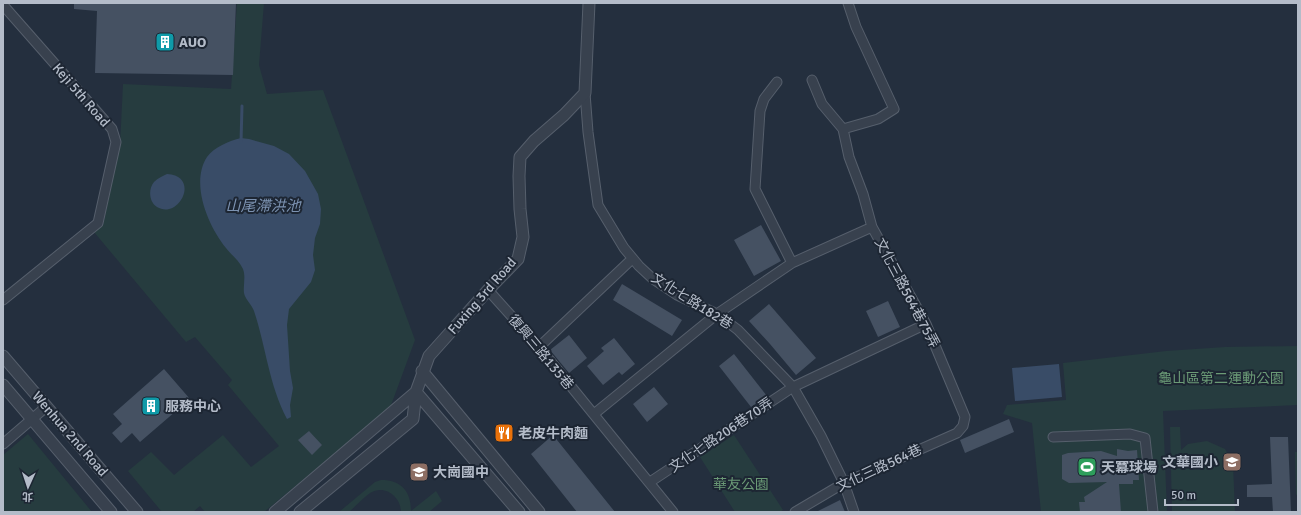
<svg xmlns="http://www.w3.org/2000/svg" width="1301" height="515" font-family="Signika,'Noto Sans TC',sans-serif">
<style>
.green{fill:#263c3f}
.water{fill:#394c67}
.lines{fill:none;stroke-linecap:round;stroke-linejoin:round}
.stream{stroke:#394c67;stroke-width:3}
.building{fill:#455162}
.minor-casing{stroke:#565f6c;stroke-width:11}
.tertiary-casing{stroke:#565f6c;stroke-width:13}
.minor{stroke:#38414e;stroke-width:9}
.tertiary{stroke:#38414e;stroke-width:11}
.labels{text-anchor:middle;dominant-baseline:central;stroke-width:4;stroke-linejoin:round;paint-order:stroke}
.poi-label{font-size:14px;font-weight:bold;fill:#b4bcc9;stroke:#1d2633;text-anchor:start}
.street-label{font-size:14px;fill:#b4bcc9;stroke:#1d2633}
.park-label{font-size:14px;fill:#6b9a76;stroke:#1d2633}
.water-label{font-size:15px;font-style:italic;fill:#7c92b1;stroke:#1d2633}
</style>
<rect width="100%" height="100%" fill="#242f3e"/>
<path class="green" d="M237,3H264L259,65L267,94L323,90L415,340L390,408L264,512H205L200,506L193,512H162L128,471L151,452L174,475L223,435L251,467L279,446L228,385L232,380L195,337L186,342L94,232L103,225L120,145L123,84L231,89Z
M1298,346V405L1163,411L1167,512H1041L1032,423L1003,414L1007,405L1066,400L1063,363L1166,351L1225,347Z
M1170,427H1180L1181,450L1188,444L1207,441L1225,449L1233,464L1235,512H1172Z
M28,434L92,512H3V455Z
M734,435L783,510L780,512H735L700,457Z
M1295,452H1298V494L1296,495Z
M381,480C401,480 411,491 411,511L436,491L442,501L429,512H401C401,497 385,484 370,493C363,498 356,506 349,512H339L375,482Z"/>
<path class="water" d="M241,138L249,139L274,146L289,154L305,171L318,194L321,209L320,224L315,238L313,255L315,270L311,282L289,309L287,325L290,371L293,388L290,405L291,417L287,419C269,385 266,347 254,311C252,305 245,299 244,293C243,285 246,277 243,269C239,260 231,255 226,248C208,226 190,183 207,157C214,147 229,141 241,138Z
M167,174C201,176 179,220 157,207C149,202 148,189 154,182C158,178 163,176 167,174Z
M1059,364L1062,397L1015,401L1012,368Z"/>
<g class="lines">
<path class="stream" d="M241,142L242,106"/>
</g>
<path class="building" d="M74,3H236L233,75L95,73L97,11L74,9Z
M761,225L781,261L754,276L734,240Z
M622,284L682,320L672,336L613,300Z
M888,301L900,327L878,337L866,311Z
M769,304L816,358L796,375L770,344L749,321Z
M569,335L587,358L569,373L550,350Z
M614,338L635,364L622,375L619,372L603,385L587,366L604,351L601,348Z
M734,354L767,396L751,407L719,366Z
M164,369L190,399L140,442L132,433L121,443L112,433L122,424L113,414Z
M654,387L668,404L647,422L633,404Z
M1009,419L1014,432L965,453L960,440Z
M309,431L322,445L312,455L298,440Z
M553,435L615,512H577L531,454Z
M1270,437H1288L1291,512H1273L1272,497H1247V485L1272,484Z
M1117,449L1128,451L1137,450L1139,480H1133V484H1119L1121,512H1080L1079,502H1085L1084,497L1107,482L1069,483L1062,479V455L1068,453L1101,451L1117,456Z
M840,500L845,512H816Z"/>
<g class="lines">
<defs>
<path id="minor" d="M3,5L112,129L116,142L98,223L3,300
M777,82L764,99L760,111L755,189L792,263
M585,93L588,132L598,205L624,248L639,266L653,279L677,295L717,314L738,330L793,387L821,436L844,483L854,512
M843,129L878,119L894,109L856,27L848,3
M488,290L539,347L673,512
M539,347L632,259
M594,414L717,314L792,263L872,227
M1053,437L1130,434L1145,438L1153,512
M3,444L46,407
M650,482L793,387L926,324
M795,512L844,483L957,433L963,426L965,417L926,324L872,227L863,194L849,157L843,129L822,104L812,80"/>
<path id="tertiary" d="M3,356L137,512
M422,371L539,512
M3,385L111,512
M416,392L519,512
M275,512L416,392
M300,512L413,419L416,392L429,356L488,290L518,259L523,237L520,209L519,176L520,157L534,141L564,115L585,93L589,3"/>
</defs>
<use href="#minor" class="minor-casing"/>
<use href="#tertiary" class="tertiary-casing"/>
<use href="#minor" class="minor"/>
<use href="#tertiary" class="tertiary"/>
</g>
<defs>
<symbol id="building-square" viewBox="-11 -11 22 22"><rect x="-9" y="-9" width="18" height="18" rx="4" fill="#0f9aa8" stroke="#1d2633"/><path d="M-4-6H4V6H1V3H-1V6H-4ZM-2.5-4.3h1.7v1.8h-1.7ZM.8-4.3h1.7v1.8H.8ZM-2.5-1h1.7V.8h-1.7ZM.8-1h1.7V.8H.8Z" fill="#fff"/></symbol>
<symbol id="restaurant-square" viewBox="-11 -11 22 22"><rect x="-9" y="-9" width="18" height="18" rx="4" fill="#e8710a" stroke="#1d2633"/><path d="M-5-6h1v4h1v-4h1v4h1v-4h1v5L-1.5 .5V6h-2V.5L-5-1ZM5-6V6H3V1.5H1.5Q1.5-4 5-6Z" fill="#fff"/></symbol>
<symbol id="school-square" viewBox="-11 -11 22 22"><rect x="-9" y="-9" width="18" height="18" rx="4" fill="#8d6e63" stroke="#1d2633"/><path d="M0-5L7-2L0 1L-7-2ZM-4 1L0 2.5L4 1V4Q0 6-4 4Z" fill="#fff"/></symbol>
<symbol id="stadium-square" viewBox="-11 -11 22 22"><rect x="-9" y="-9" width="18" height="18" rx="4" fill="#2e9e5b" stroke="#1d2633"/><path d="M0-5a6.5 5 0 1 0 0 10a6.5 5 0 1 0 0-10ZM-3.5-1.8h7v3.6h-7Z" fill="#fff"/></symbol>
</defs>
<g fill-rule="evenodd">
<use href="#building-square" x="154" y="31" width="22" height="22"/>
<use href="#building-square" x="140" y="395" width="22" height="22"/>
<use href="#restaurant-square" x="493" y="422" width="22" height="22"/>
<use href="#school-square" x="1221" y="451" width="22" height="22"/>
<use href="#stadium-square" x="1076" y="456" width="22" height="22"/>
<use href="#school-square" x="408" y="461" width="22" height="22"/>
</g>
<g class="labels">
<g class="poi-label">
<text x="179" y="42">AUO</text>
<text x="165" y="406">服務中心</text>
<text x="518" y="433">老皮牛肉麵</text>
<text x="1218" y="462" text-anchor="end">文華國小</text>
<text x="1101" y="467">天冪球場</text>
<text x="433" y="472">大崗國中</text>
</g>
<g class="street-label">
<text transform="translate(81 95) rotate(49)">Keji 5th Road</text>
<text transform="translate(907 293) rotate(62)">文化三路564巷75弄</text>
<text transform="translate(482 296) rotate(-49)">Fuxing 3rd Road</text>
<text transform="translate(692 301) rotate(32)">文化七路182巷</text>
<text transform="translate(541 352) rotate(50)">復興三路135巷</text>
<text transform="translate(70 434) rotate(49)">Wenhua 2nd Road</text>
<text transform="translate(721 435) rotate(-34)">文化七路206巷70弄</text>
<text transform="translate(879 468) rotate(-25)">文化三路564巷</text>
</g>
<g class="park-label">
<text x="1221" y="378">龜山區第二運動公園</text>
<text x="741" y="484">華友公園</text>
</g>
<g class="water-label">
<text x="263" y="206">山尾滯洪池</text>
</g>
</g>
<rect width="1301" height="515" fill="none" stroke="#b4bcc9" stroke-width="8"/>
<g transform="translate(28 487) rotate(183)" stroke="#1d2633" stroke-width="3" paint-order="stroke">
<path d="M0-3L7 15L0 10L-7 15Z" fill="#b4bcc9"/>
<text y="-6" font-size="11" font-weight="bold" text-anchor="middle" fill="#b4bcc9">北</text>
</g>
<path d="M1165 499v6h73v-6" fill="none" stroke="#b4bcc9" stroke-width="2"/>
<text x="1171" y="499" font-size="12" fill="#b4bcc9" stroke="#1d2633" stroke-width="3" paint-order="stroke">50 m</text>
</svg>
